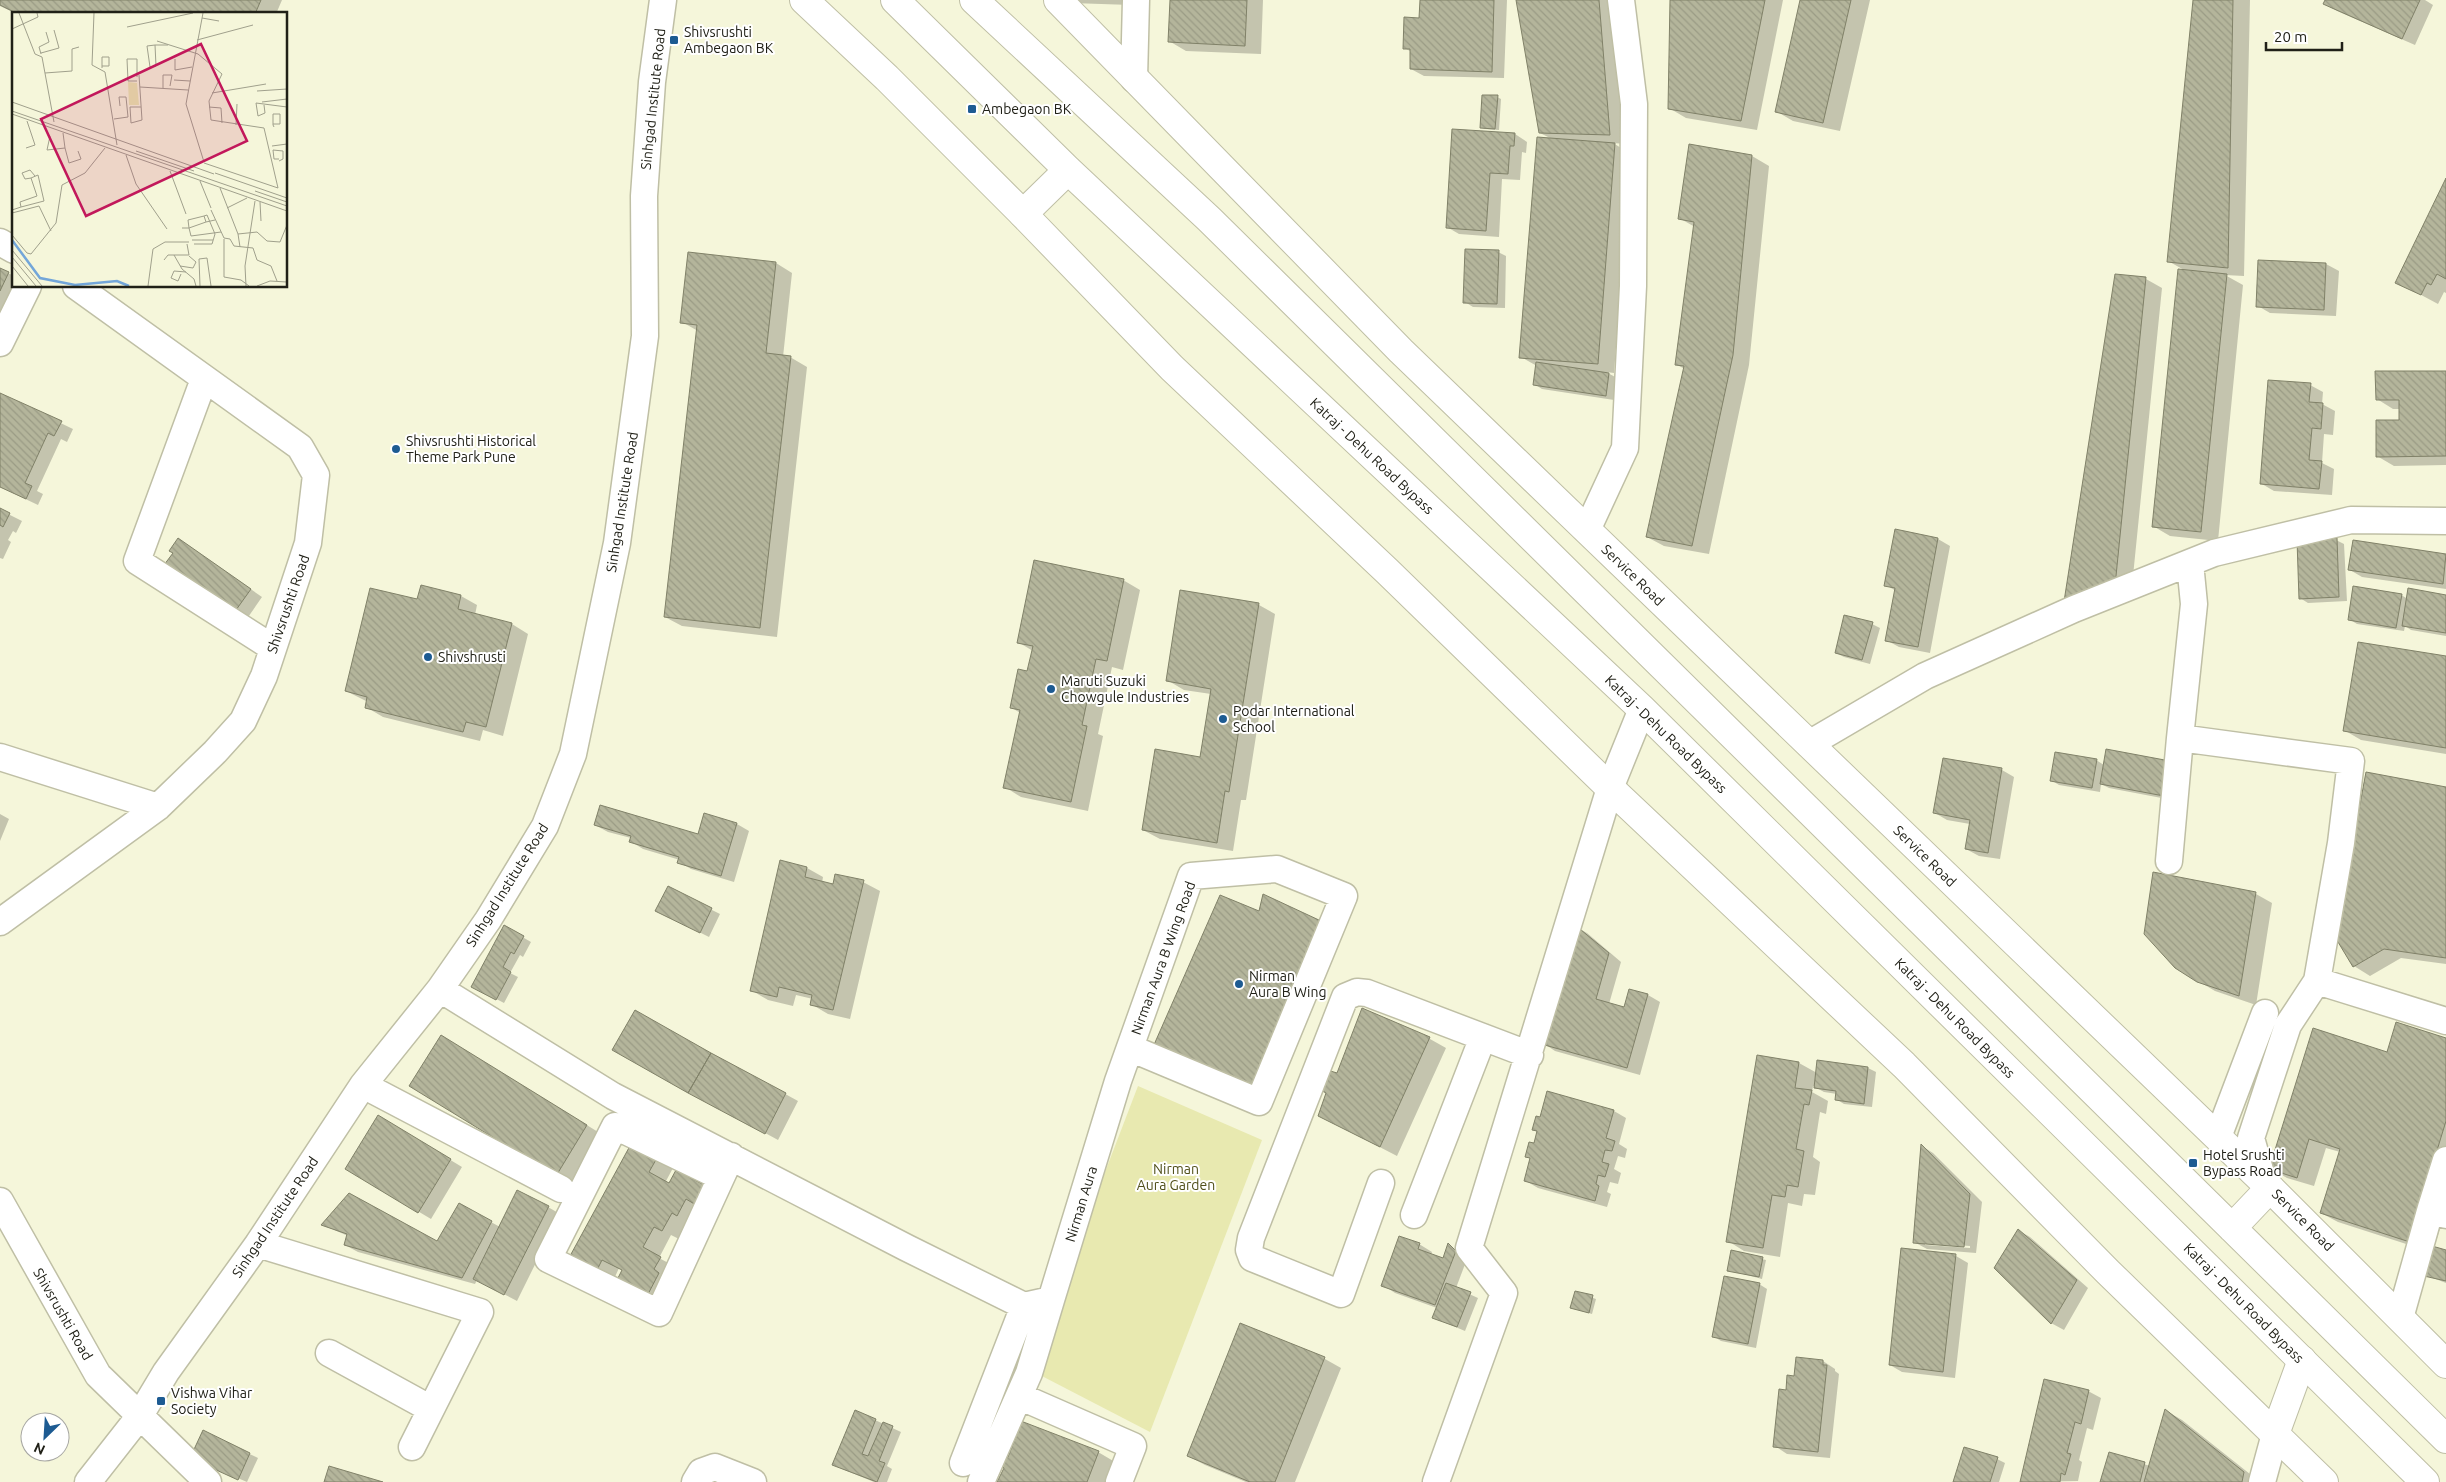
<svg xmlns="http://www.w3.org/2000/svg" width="2446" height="1482" font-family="Ubuntu,sans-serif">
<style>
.green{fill:#e8e9b0}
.shadow{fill:#0003;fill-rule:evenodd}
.building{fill:url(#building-back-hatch);stroke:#808168}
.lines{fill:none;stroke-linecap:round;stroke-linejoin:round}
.minor-casing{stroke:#bfbfa5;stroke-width:29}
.tertiary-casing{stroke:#bfbfa5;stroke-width:30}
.trunk-casing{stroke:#bfbfa5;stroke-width:30}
.minor{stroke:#fff;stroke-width:26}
.tertiary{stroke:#fff;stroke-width:28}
.trunk{stroke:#fff;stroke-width:28}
.poi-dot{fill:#1d5b92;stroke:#fff;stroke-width:2}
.labels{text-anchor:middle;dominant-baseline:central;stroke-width:4;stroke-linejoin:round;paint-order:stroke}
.poi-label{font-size:14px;fill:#202017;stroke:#fff;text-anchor:start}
.street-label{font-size:14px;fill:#202017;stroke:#fff}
.park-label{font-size:14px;fill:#504f19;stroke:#fff}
.inset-river{fill:none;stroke:#73a6d9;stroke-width:2.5}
.inset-road{fill:none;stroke:#a0a08c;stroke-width:1}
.view{fill:#c2185b;fill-opacity:0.15;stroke:#c2185b;stroke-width:2.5}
.inset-edge{fill:none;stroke:#202017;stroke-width:2.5}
</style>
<defs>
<pattern id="building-back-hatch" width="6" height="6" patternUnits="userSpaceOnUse" patternTransform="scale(1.25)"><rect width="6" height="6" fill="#b4b59b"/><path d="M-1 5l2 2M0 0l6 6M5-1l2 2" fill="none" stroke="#9a9b85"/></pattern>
</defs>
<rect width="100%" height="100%" fill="#f5f6da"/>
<path class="green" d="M1138,1086L1262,1140L1150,1432L1038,1374L1084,1227Z"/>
<path class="shadow" d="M0,0H282L276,14H17L0,6Z
M1066,0H1131V5L1071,3Z
M1171,0H1263L1261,54L1186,51L1169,41Z
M1421,0H1507L1504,78L1424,76L1411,69L1412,52L1404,48L1420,19Z
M1517,0H1614L1626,144L1613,143L1631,154L1614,373L1606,372L1617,378L1614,400L1542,389L1534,384L1537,366L1521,357L1552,139L1540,133Z
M1672,0H1783L1757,130L1686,118L1669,108Z
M1801,0H1870L1840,131L1793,121L1776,111Z
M2194,0H2250L2244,276L2225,275L2243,285L2218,541L2170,536L2153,526L2186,271L2168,261Z
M2326,0H2425L2433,5L2415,45L2337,11L2324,4Z
M1497,97L1501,99L1499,130L1485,129L1481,127Z
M1515,134L1527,142L1526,153L1522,152L1520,180L1502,179L1499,237L1459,234L1447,227Z
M1690,146L1752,156L1769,166L1749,365L1709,554L1664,546L1647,537L1685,369L1677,365L1695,227L1679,218Z
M2446,181V293L2444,292L2438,304L2397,282Z
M1498,252L1506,256L1505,308L1473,307L1465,302Z
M2260,261L2326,264L2339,271L2336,316L2270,313L2258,306Z
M776,263L792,273L783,357H790L807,367L777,637L682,626L665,617L698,331L682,322Z
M0,269L14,276V286L0,324Z
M2146,279L2162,288L2131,596L2081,617Z
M2446,372V465L2394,466L2377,456L2401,421L2400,409H2393L2377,399Z
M2310,385L2323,392L2322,404L2335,411L2333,435L2324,434L2322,463L2334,469L2332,495L2274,491L2262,484Z
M0,394L73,429L67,442L61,439L37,491L43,494L38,505L0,487Z
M0,510L22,521L16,533L13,531L8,540L11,542L3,559L0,558Z
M1896,531L1938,539L1950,546L1930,653L1899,647L1886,640L1896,591L1886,585Z
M178,539L262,597L244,623L174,553Z
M2336,540L2344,544L2347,601L2308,603L2300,598Z
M2354,541L2446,555V589L2362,577L2350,570Z
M1123,580L1140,590L1123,670L1112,667L1098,734L1103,736L1088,811L1021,797L1005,787L1020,713L1011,707L1028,672L1033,651L1018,642Z
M2401,595L2408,599L2446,596V636L2411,630L2405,626L2404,631L2357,624L2349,619Z
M461,596L477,605L475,615L512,624L528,634L503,736L483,730L480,741L383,717L366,707L368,702L346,691L418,601Z
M1259,605L1275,614L1246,800H1241L1233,851L1160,839L1143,830L1201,758L1211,694L1184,690L1167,680Z
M1872,624L1880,628L1870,664L1844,657L1836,653Z
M2446,657V754L2361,740L2344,730Z
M1944,760L2002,770L2014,777L2000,859L1979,856L1966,849L1970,824L1947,820L1935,813Z
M2096,760L2104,765L2172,800L2109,788L2101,784L2100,792L2059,785L2051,780Z
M2446,788V964L2401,958L2370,976L2354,966Z
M0,814L9,819L0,841Z
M737,824L749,831L734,882L691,869L679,862L680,860L643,849L630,841L631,838L608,832L595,825L699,835Z
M807,868L823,877L822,883L834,886L863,882L880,891L850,1019L828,1014L811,1004L813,999L796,995L793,1006L768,1000L751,990Z
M668,888L720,914L709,937L665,915Z
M2256,894L2272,903L2256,1005L2215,991L2198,981Z
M505,927L531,942L523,957L520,955L510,973L518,977L504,1003L481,991Z
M1576,927L1587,933L1621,962L1609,1004L1625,1009L1630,990L1648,995L1660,1002L1640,1075L1555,1051L1543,1043Z
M1363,1010L1430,1039L1446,1048L1397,1156L1337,1125L1338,1075Z
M635,1012L798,1101L778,1140L626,1057Z
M2446,1040V1209L2434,1248L2446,1251V1283L2425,1275L2431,1252L2338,1222L2321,1213L2340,1152L2326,1148L2314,1186L2287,1178L2270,1168L2387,1053Z
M458,1046L603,1135L573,1184L411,1086Z
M1818,1062L1868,1068L1876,1072L1872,1107L1844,1104L1836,1099L1837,1094L1824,1092L1813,1086L1812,1092L1828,1101L1826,1114L1820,1112L1813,1157L1820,1162L1815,1195L1804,1194L1802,1206L1788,1203L1780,1257L1744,1251L1728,1241L1799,1063L1817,1073Z
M1548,1092L1614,1111L1626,1118L1619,1144L1627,1149L1625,1158L1618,1156L1614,1169L1621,1173L1618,1184L1610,1182L1607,1192L1611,1194L1607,1207L1538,1188L1526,1181L1532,1159L1526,1156L1535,1145L1538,1132L1533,1130L1541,1118Z
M391,1124L462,1167L431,1219L347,1169Z
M631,1145L673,1168L666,1181L670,1185L706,1187L679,1239L671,1235L659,1258L676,1267L663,1307L623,1270L619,1268L614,1279L588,1265Z
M1922,1146L1933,1153L1982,1202L1976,1253L1927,1249L1914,1242ZM1925,1243L1970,1246V1248L1925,1245Z
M460,1205L500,1227L548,1207L560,1214L517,1301L477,1280L475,1284L358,1252L345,1245L348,1236L323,1225L437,1243Z
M2018,1230L2030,1237L2088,1288L2064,1330L2051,1323L1995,1267Z
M1419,1244L1432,1252L1431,1255L1443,1259L1449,1245L1467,1259L1456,1288L1478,1298L1465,1331L1434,1318L1437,1308L1395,1293L1383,1285Z
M1732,1252L1766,1260L1762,1279L1728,1270Z
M1956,1256L1968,1263L1955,1378L1902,1372L1890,1365Z
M1759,1284L1767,1289L1756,1348L1721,1341L1713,1336Z
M1576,1292L1596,1299L1592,1314L1575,1309Z
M1241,1325L1325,1359L1341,1368L1295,1482H1246L1205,1465L1188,1456Z
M1823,1361L1835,1369V1371L1839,1374L1830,1458L1787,1454L1775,1446L1787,1392L1795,1377Z
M2088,1391L2101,1398L2093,1430L2087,1428L2079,1460L2082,1462L2078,1481L2021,1482Z
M2165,1410L2182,1420L2260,1482H2101L2110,1453L2150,1466Z
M875,1420L901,1432L887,1466L892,1469L887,1482H874L842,1469Z
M1010,1430L1098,1452L1115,1462L1107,1482H999L1018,1435Z
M203,1432L258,1458L247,1482L200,1462Z
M1997,1459L2005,1463L1999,1482H1954Z"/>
<path class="building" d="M0,0H261L255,14H18L0,5Z
M1170,0H1247L1245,46L1168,42Z
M1420,0H1494L1492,72L1410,69V49H1403L1404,17L1419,18Z
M1516,0H1599L1610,135L1539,133Z
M1670,0H1765L1741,121L1668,109Z
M1800,0H1851L1823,123L1775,112Z
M2193,0H2233L2228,268L2167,262Z
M2325,0H2420L2402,39L2323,4Z
M1482,95H1498L1495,129L1480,128Z
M1452,129L1515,133L1514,146H1510L1508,174L1490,173L1486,231L1446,228Z
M1537,137L1615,143L1598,364L1519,358Z
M1689,144L1752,155L1733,355L1692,546L1646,537L1684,366L1675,365L1694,222L1678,219Z
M2446,178V279L2437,274L2431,285L2427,283L2421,295L2395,283Z
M1465,249L1499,250L1497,304L1463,303Z
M688,252L776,262L766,353L791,356L760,628L664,617L697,325L680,323Z
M2258,260L2326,263L2324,310L2256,307Z
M0,268L9,272L0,291Z
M2178,269L2227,274L2201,532L2152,527Z
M2115,274L2146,277L2115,586L2063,608Z
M1536,362L1609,373L1606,396L1533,385Z
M2375,371H2446V456L2376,457V420H2399V400H2376Z
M2268,380L2311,383L2309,402L2323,403L2321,429L2312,428L2309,460L2322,461L2319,489L2260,484Z
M0,393L62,421L54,436L48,433L25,483L32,486L26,499L0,487Z
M0,508L10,513L3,527L0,525Z
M1895,529L1938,538L1918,647L1885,641L1895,588L1884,586Z
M178,538L251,589L231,617L161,569L173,553L169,551Z
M2337,538L2339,597L2299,599L2297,540Z
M2353,540L2446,554L2443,584L2348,570Z
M1034,560L1124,579L1107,661L1096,659L1082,725L1087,726L1071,802L1003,788L1020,710L1010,708L1018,669L1027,671L1033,646L1017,643Z
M421,585L461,595L458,609L512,623L486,727L466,722L463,732L365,708L367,697L345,691L370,588L417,599Z
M2353,586L2402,594L2396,628L2348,620Z
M2408,588L2446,595V633L2402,626Z
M1180,590L1259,603L1229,792L1225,791L1217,843L1142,830L1155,749L1200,757L1211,689L1166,681Z
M1844,615L1873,622L1862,660L1835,653Z
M2358,642L2446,656V748L2343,731Z
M2106,749L2170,761L2164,796L2100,784Z
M2055,752L2097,759L2092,788L2050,781Z
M1943,758L2002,768L1988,853L1965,849L1970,820L1933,813Z
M2366,772L2446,787V958L2384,949L2353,967L2335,937Z
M600,805L698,834L704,813L737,823L721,876L677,863L679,857L629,842L631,836L594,825Z
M780,860L807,867L805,877L833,884L835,874L864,880L833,1010L810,1005L812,995L779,987L777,997L750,991Z
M2153,872L2256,892L2239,996L2197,982L2175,968L2144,934Z
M668,886L712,908L700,933L655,911Z
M1263,894L1321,921L1257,1090L1153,1047L1220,895L1259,911Z
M504,925L524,936L514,954L511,952L503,967L511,972L496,1000L471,987Z
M1575,925L1609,953L1596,999L1624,1007L1629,989L1648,994L1627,1068L1541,1044Z
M1362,1008L1430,1037L1380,1147L1318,1116L1326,1093L1317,1088L1324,1069L1337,1073Z
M635,1010L711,1053L688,1093L612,1050Z
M2396,1022L2446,1038V1121L2427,1183L2416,1244L2320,1213L2340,1149L2309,1139L2297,1178L2269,1169L2313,1028L2387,1052Z
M441,1035L587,1125L556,1176L409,1086Z
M711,1053L786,1093L765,1134L688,1093Z
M1757,1055L1799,1062L1795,1088L1812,1090L1809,1105L1804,1104L1796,1149L1804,1151L1798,1187L1787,1185L1785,1197L1772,1195L1763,1248L1726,1242Z
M1817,1060L1868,1067L1864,1104L1835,1100L1836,1091L1814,1088Z
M1547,1091L1614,1110L1606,1138L1615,1141L1612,1151L1605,1150L1602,1162L1609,1164L1605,1177L1598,1175L1596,1184L1599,1186L1595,1201L1524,1181L1530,1158L1525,1157L1529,1142L1534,1143L1537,1131L1532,1130L1536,1116L1540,1117Z
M378,1115L451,1159L418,1213L345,1169Z
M631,1144L657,1158L649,1172L669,1183L676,1170L706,1186L696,1205L686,1199L677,1216L672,1213L662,1231L654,1227L643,1247L661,1257L654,1269L659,1273L646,1298L616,1282L622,1270L602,1260L597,1270L570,1256Z
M1921,1144L1970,1194L1964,1247L1913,1243Z
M517,1190L549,1206L504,1295L473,1279Z
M349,1193L437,1241L459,1203L492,1221L462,1278L344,1245L347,1234L321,1225Z
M2018,1229L2077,1280L2051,1324L1994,1268Z
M1399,1236L1420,1243L1418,1249L1443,1258L1448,1243L1456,1251L1435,1305L1381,1286Z
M2432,1246L2446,1250V1281L2424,1276Z
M1901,1248L1956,1254L1943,1372L1889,1365Z
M1731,1250L1763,1257L1759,1277L1727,1271Z
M1724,1276L1760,1283L1748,1344L1712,1337Z
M1446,1283L1471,1292L1457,1327L1432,1318Z
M1575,1291L1593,1295L1589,1313L1570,1308Z
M1240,1323L1325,1357L1275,1482H1250L1187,1456Z
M1796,1357L1823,1360V1365H1827L1818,1452L1773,1447L1779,1389L1786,1390L1787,1375L1794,1376Z
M2044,1379L2089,1390L2081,1424L2075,1422L2067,1453L2071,1454L2065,1475L2061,1473L2060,1482H2020Z
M2165,1409L2244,1472L2242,1482H2144Z
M855,1410L876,1419L862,1454L868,1456L883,1422L893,1426L879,1461L885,1463L877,1482L832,1465Z
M1013,1418L1099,1451L1087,1482H997L1004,1468L999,1463L1002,1455L1008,1457L1017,1434L1008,1430Z
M203,1430L250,1453L238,1480L190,1458Z
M1964,1447L1998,1457L1990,1482H1953Z
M2109,1452L2145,1462L2140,1482H2100Z
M329,1466L383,1482H324Z"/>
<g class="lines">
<defs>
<path id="minor" d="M1134,79L1136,0
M0,242L14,250
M0,343L28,286
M204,379L137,561L273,648
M1587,530L1625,448L1633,286L1634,104L1621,0
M2180,738L2194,604L2190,563
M1809,744L1925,676L2074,609L2214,553L2351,520L2446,521
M0,757L158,807
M2169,861L2180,738L2351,761L2341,843L2317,981
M0,922L158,807L215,752L243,721L264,676L308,543L316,475L300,447L76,286
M440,989L613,1096L907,1248L1024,1306
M363,1085L561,1189
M2218,1137L2265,1013
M721,1177L615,1126L548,1259L659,1313L731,1156
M2263,1181L2251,1138L2288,1025L2317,981L2446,1021
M1381,1183L1341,1294L1252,1258L1249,1250L1251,1238L1345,997L1357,992L1367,993L1530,1055
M0,1201L98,1375L208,1482
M2430,1211L2446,1160
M1414,1215L1483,1037
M258,1244L480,1312L412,1447
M1024,1306L1051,1300L1118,1081L1191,876L1277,869L1344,896L1259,1102L1130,1048
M2400,1318L2430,1211L2446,1215
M329,1353L431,1409
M1019,1396L1133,1446L1119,1482
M963,1463L1024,1306
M88,1482L139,1417L166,1372L258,1244L363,1085L440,989L488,920L545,826L573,754L617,543L645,336L644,196L652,82L663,0
M695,1482L701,1472L715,1467L753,1482
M981,1482L1029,1373L1051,1300
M1436,1482L1504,1293L1469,1248L1610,788L1642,709
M2262,1482L2275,1434"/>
<path id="tertiary" d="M804,0L887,78L1023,214L1172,368L1387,571L1610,788L1904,1065L2108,1272L2324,1482
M1058,0L1401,351L2263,1181L2446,1364
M2275,1434L2302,1360"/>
<path id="trunk" d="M895,0L1068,170L1642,709L2425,1482
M974,0L1209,219L2446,1439
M1023,214L1068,170
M2232,1228L2270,1188"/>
</defs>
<use href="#minor" class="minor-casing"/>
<use href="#tertiary" class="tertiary-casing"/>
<use href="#trunk" class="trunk-casing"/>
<use href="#minor" class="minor"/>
<use href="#tertiary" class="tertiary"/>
<use href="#trunk" class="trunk"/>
</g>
<g class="poi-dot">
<rect x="669" y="35" width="10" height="10" rx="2.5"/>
<rect x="967" y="104" width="10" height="10" rx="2.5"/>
<circle cx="396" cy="449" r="5"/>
<circle cx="428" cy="657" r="5"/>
<circle cx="1051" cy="689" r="5"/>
<circle cx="1223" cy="719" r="5"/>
<circle cx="1239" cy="984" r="5"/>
<rect x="2188" y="1158" width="10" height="10" rx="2.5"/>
<rect x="156" y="1396" width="10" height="10" rx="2.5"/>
</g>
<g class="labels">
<g class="poi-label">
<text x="684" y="32">Shivsrushti<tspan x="684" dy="16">Ambegaon BK</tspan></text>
<text x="982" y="109">Ambegaon BK</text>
<text x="406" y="441">Shivsrushti Historical<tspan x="406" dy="16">Theme Park Pune</tspan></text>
<text x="438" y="657">Shivshrusti</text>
<text x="1061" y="681">Maruti Suzuki<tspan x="1061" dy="16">Chowgule Industries</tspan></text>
<text x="1233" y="711">Podar International<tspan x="1233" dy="16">School</tspan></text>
<text x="1249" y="976">Nirman<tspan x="1249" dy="16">Aura B Wing</tspan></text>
<text x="2203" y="1155">Hotel Srushti<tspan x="2203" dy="16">Bypass Road</tspan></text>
<text x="171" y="1393">Vishwa Vihar<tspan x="171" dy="16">Society</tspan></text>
</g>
<g class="street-label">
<text transform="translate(653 99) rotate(-84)">Sinhgad Institute Road</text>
<text transform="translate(1372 456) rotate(43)">Katraj - Dehu Road Bypass</text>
<text transform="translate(622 502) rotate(-81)">Sinhgad Institute Road</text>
<text transform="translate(1633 575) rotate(44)">Service Road</text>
<text transform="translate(288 604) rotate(-71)">Shivsrushti Road</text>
<text transform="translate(1666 734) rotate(44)">Katraj - Dehu Road Bypass</text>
<text transform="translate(1925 856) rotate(44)">Service Road</text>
<text transform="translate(507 885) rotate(-58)">Sinhgad Institute Road</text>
<text transform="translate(1163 958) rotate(-70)">Nirman Aura B Wing Road</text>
<text transform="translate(1955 1018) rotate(45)">Katraj - Dehu Road Bypass</text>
<text transform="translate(1081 1204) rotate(-73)">Nirman Aura</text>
<text transform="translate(275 1217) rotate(-56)">Sinhgad Institute Road</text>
<text transform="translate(2303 1220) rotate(45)">Service Road</text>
<text transform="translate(2244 1303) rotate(45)">Katraj - Dehu Road Bypass</text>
<text transform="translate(63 1314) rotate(60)">Shivsrushti Road</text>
</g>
<g class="park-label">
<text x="1176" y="1169">Nirman<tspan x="1176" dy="16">Aura Garden</tspan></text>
</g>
</g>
<g transform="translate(12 12)">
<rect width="275" height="275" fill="#f5f6da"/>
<path d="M116,70L125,71L127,93H117Z" fill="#e8e9b0"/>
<path class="inset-river" d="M0,228L28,266L63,273L105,269L117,274"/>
<path class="inset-road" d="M7,1L23,42L30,45L42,110M82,1L80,53L93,60L105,133M191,1L174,92L192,150M190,6L207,9M115,15L181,1M0,17L26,5L25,1M185,28L241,13M145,29L186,42L210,62L197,89L199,108L252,116L266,176L192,151M143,33L135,34L138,55L144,54L143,33H156M29,41L47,36L42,18M29,42L27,35L37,30L34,20M163,47V58L180,55M90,54H97V45H90V56M33,61L60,59V37L67,35M127,63L130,108L119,111L118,95H129M125,65V47H115L116,69H125M162,68L178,69M128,75L176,78M151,76V63H160L158,74M245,79L275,77M200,81L254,72M0,90L202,162M250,90L275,87M252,93L253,101L246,104L244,91L275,95M197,95L209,96L210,111M0,99L275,194M0,102L275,199M102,107L116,105L114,85H107L108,94M261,112H268V102H261V113L262,115M224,113L225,92M275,116V132M38,124L35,138L53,136L51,121M260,134L275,132M14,136L23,133L15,109M53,136L57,151L69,147L66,139M124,139L182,159M114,143L124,172L155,217M267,147H262L261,138L271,139V147L267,149M158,159L174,202M203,161L275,186M19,166L13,167L10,161L18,158L23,164M188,169L199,196M208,176L226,222L228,235M243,179L275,190M248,190L249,209M215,196L235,186M0,198L9,195L8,190L25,184L19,166L26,163L32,189L9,195M199,198L212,226L218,227L222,234L241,236L245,248L259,254L265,269M0,201L27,194L39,219M194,210L177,216L176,208L192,204L194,210L203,208M170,216H177L179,224L209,220M226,222L245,220L255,229L268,230L275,213M0,223L15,241L19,242L44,211L50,173L73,161L93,136M212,227V265L229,268L237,274M180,228H201M182,232H200L203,222L195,203L192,204M0,238L30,274M162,243L170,257L182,267L184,274M0,245L24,274M152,248L156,243H177L175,232M0,254L16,274M168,254L181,256L184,250L177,244M169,262L166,269L159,266L162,259L174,260M136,274L141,237L153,230H177M188,274L187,247L195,246L199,274M234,274L233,254L243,189M245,274L258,269L275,270"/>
<path class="view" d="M189,32L235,129L74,204L29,107Z"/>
<rect width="275" height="275" class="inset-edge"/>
</g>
<g transform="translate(45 1437) rotate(205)"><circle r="24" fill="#ffffff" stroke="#a6a6a2"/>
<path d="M0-4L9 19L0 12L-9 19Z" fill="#1d5b92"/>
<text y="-8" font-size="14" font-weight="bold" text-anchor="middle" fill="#202017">N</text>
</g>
<path d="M2266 42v8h76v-8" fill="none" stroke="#202017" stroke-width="2.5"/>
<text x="2274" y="42" font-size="15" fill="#202017" stroke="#ffffff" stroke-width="4" paint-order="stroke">20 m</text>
</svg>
